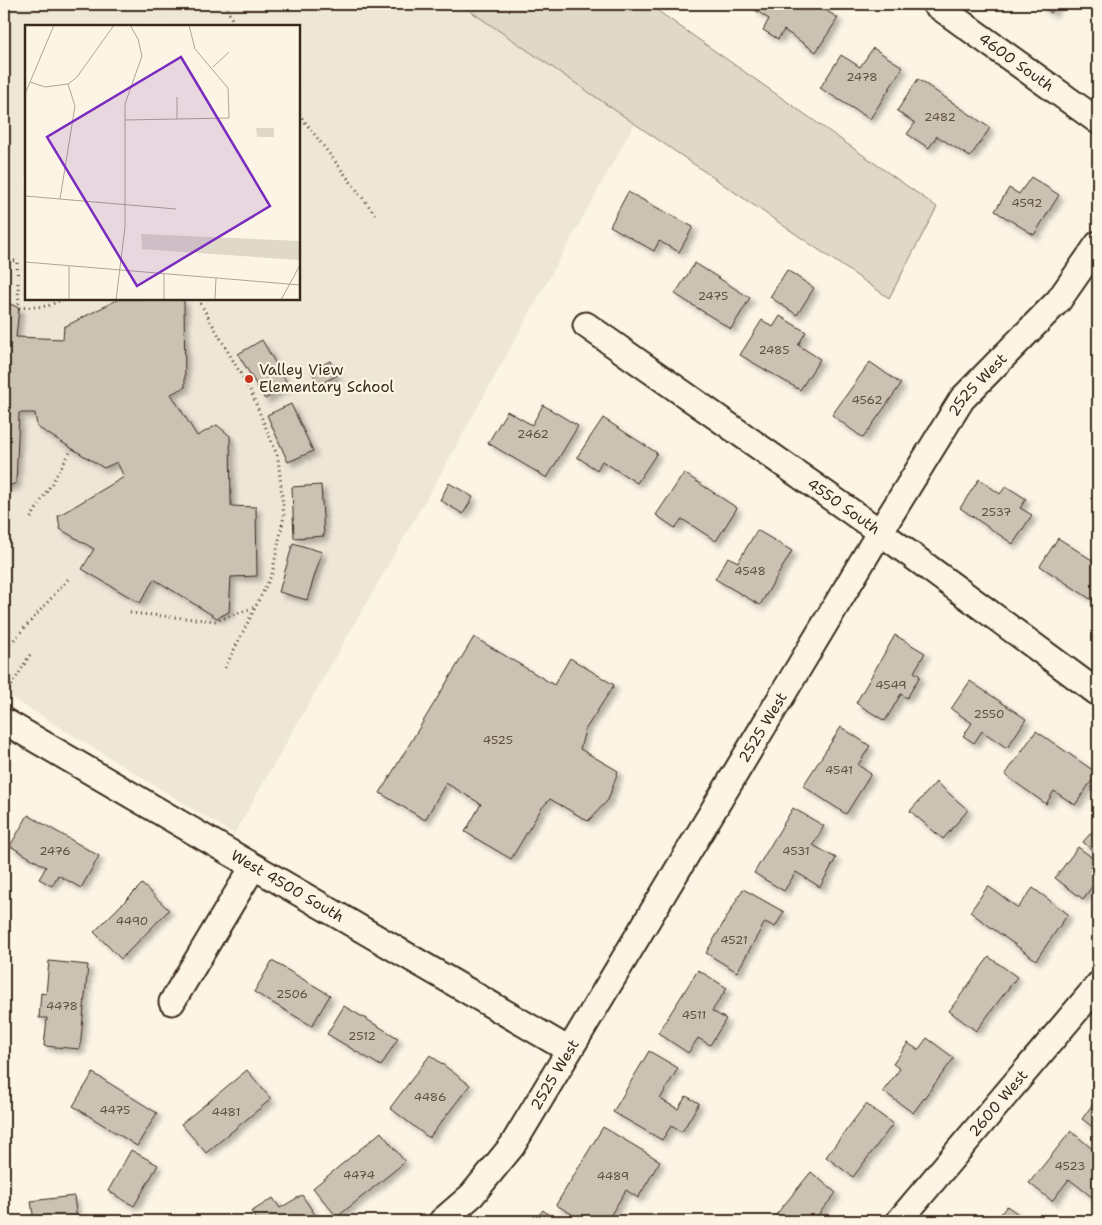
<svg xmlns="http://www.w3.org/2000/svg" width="1102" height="1225" font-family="'Shantell Sans',sans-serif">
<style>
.built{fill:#eee6d6;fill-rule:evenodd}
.green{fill:#e0d8c8;stroke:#8e8173}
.building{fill:#ccc2b3;stroke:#3b2a1e;filter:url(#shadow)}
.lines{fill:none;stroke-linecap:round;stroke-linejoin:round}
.minor-casing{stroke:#3b2a1e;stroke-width:29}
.path{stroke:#3b2a1e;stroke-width:3;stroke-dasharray:1 4;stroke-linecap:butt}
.minor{stroke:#fcf5e5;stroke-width:25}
.poi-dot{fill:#c8321e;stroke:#fcf5e5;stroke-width:2}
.labels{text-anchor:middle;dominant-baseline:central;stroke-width:4.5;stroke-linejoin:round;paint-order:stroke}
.number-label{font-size:12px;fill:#5f5043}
.street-label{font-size:15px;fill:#3b2a1e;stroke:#fcf5e5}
.poi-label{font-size:15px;fill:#3b2a1e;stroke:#fcf5e5;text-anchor:start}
.inset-road{fill:none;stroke:#afa495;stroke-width:1}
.view{fill:#7b2cbf;fill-opacity:0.15;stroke:#7b2cbf;stroke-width:2.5}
.inset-edge{fill:none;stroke:#3b2a1e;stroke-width:2.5}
</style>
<defs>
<filter id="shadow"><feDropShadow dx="4.5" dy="4.5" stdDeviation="2.5" flood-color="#0004"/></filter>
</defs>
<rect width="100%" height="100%" fill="#fcf5e5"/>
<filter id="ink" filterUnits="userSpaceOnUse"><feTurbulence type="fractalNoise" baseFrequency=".02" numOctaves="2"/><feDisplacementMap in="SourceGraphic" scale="10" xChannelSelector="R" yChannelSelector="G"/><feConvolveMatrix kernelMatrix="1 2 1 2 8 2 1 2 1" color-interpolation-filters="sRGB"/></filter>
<g filter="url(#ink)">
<path class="built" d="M4,4H460L635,123L449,459L234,834L4,693ZM26,26H299V299H26Z"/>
<path class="green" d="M460,4H648L937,207L889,298Z"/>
<path class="building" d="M760,4H816L838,18L816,52L784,30L778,39L763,30L769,19L755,10Z
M1039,4H1058L1051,13Z
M873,48L903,67L870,119L820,88L841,55L860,67Z
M918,79L990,128L970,157L937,136L929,148L907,134L915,123L897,111Z
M1031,177L1059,195L1034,235L995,211L1009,188L1019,194Z
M628,192L693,227L679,252L659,241L654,251L610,226Z
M695,263L750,298L731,329L675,294Z
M787,270L814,288L797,315L770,297Z
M119,299H179L184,301L185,387L171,394L197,436L217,425L230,436L231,506L256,507L257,576L231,577L229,612L217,618L154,579L140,603L82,569L94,549L60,529L58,516L124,477L117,462L104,468L37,427L35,413H19L16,483L4,488V301L19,308L16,337L63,339L64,327Z
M780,316L806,332L798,345L820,359L800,390L740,355L762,320L773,327Z
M262,340L288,385L265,399L238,354Z
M330,361L337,375L319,385L311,371Z
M870,362L901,384L863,438L832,415Z
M291,404L313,451L288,462L267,415Z
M543,405L578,426L547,478L488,443L507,411L532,425Z
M603,418L657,453L637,483L602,461L597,470L577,457Z
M684,473L737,508L716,541L682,519L675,528L656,515Z
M979,479L1000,494L1006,486L1026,499L1020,508L1032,515L1013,544L960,508Z
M449,483L473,497L463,514L440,500Z
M321,485L324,536L294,538L292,487Z
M757,530L792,551L760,605L715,579L728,557L738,562Z
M1058,538L1098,564V604L1040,566Z
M293,543L322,552L307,600L279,592Z
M895,635L925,653L914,672L920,676L907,698L901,694L885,721L856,703Z
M474,637L554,685L570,658L614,685L585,730L580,749L618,771L608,800L588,821L550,799L541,809L511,859L465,832L481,804L446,783L425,820L380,793Z
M970,681L1026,719L1007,748L982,731L974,743L963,736L972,723L951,709Z
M841,727L870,746L858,765L871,774L846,814L803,786Z
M1036,731L1097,773L1075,805L1054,791L1046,804L1005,775Z
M936,782L968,810L943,839L910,811Z
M793,808L824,826L813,845L836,858L820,887L796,872L784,891L754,873Z
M28,815L99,856L81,888L58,875L52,886L39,879L46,867L10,846Z
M1098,825V855L1083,842Z
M1078,847L1098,862V878L1083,899L1055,878Z
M142,884L169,910L121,959L94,932Z
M988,886L1018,908L1033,888L1068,914L1036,960L970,912Z
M743,889L784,912L775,927L765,922L737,972L706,953Z
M989,957L1017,977L976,1031L949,1011Z
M49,961L88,965L80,1049L44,1046L47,1018H39L41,993L46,994Z
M272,961L330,995L312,1026L254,992Z
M698,970L727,988L712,1011L726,1019L710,1045L698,1038L688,1053L658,1033Z
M344,1006L398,1038L381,1066L327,1034Z
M927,1038L954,1058L913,1113L883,1091L900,1069L893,1064L908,1043L918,1050Z
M649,1051L678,1068L660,1099L678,1109L686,1096L699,1103L682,1132L671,1126L662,1140L613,1112Z
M430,1055L470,1085L429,1138L390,1108Z
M247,1070L271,1099L206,1153L181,1124Z
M93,1073L157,1113L137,1146L73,1106Z
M1098,1097V1131L1082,1119Z
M866,1104L893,1124L853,1177L826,1157Z
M603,1127L660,1161L638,1198L626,1190L607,1221H584L556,1205Z
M1071,1131L1098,1154V1192L1093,1198L1069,1179L1052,1201L1029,1183Z
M381,1132L405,1162L337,1217L313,1188Z
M131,1150L158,1165L134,1206L108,1191Z
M811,1172L836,1193L813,1221H771Z
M302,1195L319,1221H257L251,1212L273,1198L280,1208Z
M74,1196L77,1221H34L31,1201Z
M1007,1206L1028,1221H995Z
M543,1210L556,1221H534Z"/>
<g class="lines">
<defs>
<g id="minor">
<path id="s1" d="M935,4L1098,121"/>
<path id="s2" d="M586,325L880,532L1098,693"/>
<path id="s3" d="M4,721L569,1050"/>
<path d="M172,1002L253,867"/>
<path id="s4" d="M442,1221L472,1195L512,1146L880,532L962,399L1059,300L1098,244"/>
<path id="s5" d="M899,1221L1098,985"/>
</g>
</defs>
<use href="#minor" class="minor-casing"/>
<path class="path" d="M225,4L235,26
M299,114L375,214
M4,260L17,261L19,308L48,306L63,299
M198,299L251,392L278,457L284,516L272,574L224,670
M31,518L72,449
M130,613L216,621L255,607
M4,651L70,577
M9,690L31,653"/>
<use href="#minor" class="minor"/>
</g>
</g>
<circle class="poi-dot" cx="249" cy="379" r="5"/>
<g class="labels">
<g class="number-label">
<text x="862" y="77">2478</text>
<text x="940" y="117">2482</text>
<text x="1027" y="203">4592</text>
<text x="713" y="296">2475</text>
<text x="774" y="350">2485</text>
<text x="867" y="400">4562</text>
<text x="533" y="434">2462</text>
<text x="996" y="512">2537</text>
<text x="750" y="571">4548</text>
<text x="891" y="685">4549</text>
<text x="989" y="714">2550</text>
<text x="498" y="740">4525</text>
<text x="839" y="770">4541</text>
<text x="55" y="851">2476</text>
<text x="796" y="851">4531</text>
<text x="132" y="921">4490</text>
<text x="734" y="940">4521</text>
<text x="292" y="994">2506</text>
<text x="62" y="1006">4478</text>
<text x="694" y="1015">4511</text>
<text x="362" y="1036">2512</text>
<text x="430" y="1097">4486</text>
<text x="115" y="1110">4475</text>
<text x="226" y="1112">4481</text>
<text x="1070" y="1166">4523</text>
<text x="359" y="1175">4474</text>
<text x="613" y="1176">4489</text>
</g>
<g class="street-label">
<text stroke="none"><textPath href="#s1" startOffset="100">4600 South</textPath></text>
<text stroke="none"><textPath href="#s4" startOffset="996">2525 West</textPath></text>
<text stroke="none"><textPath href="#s2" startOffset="315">4550 South</textPath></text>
<text stroke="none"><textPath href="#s4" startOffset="591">2525 West</textPath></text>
<text stroke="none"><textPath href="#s3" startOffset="328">West 4500 South</textPath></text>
<text stroke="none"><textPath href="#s4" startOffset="186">2525 West</textPath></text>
<text stroke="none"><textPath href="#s5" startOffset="154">2600 West</textPath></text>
</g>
<g class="poi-label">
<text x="259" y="370">Valley View<tspan x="259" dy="17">Elementary School</tspan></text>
</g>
</g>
<g transform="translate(25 25)">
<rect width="275" height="275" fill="#fcf5e5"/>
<path d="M231,103H249V112H232ZM116,209L275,216V230L273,235L117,224Z" fill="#e0d8c8"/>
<path class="inset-road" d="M188,42L204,27M5,57L20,62L43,59L52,52L89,0M0,69L29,0M152,72V94M100,95L204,93L203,63L170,24L164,0M0,171L151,184M35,174L50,81L43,59M0,237L275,260M44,275V241M91,275L100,202V79L117,31L113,14L105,0M139,275V249M190,275L191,253M256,275L275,240"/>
<path class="view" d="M156,32L245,181L112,261L22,112Z"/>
<rect width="275" height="275" class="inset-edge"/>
</g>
<rect width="1102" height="1225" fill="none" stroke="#fcf5e5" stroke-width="20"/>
<rect x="10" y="10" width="1082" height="1205" fill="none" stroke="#3b2a1e" stroke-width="2" filter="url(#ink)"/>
</svg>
